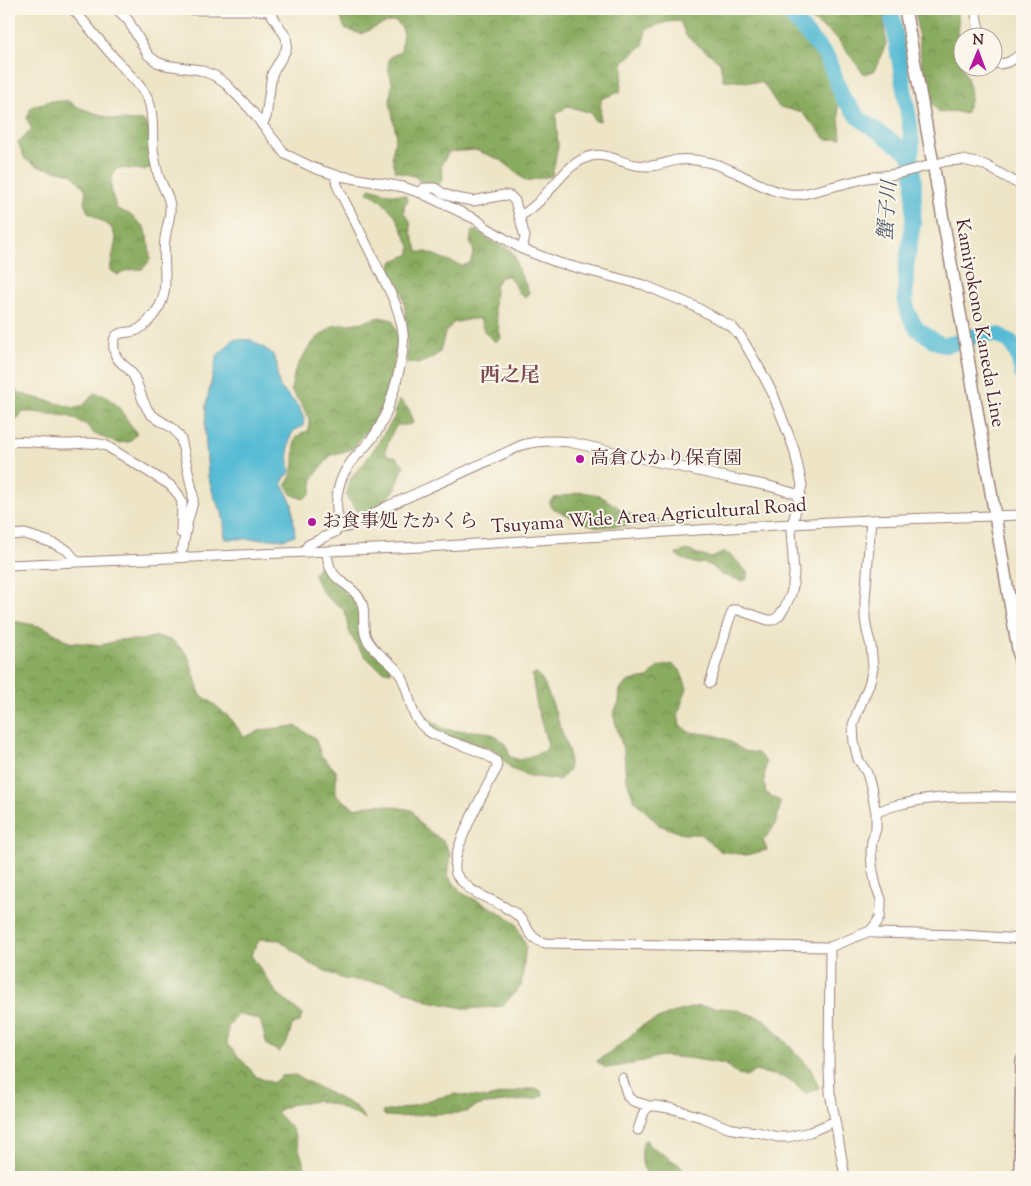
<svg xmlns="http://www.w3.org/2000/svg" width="1031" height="1186" font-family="'Sorts Mill Goudy','Noto Serif JP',serif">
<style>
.forest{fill:url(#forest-crowns);stroke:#6a6646}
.water{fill:#56bbd4;stroke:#506d80}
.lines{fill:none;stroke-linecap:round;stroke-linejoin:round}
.river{stroke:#56bbd4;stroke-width:16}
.minor-casing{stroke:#9c8279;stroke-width:11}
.major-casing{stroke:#9c8279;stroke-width:14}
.minor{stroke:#fff;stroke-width:9}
.major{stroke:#fff;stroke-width:11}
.poi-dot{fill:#b5179e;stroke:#fbf7ec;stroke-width:2}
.labels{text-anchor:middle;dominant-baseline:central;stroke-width:4;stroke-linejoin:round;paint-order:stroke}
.street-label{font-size:19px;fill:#4a1f2b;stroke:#fbf7ec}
.poi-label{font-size:19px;fill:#4a1f2b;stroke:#fbf7ec;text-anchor:start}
.water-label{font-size:20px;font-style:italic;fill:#4e5666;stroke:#fbf7ec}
.neighbourhood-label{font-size:20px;font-weight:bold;fill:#7c4a4f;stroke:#fbf7ec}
</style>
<defs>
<pattern id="forest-crowns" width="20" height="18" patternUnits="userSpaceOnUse" patternTransform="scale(1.25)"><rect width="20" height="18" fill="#8aac60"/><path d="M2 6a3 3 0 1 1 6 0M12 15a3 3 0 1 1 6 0" fill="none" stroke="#738b4f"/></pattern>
</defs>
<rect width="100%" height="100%" fill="#fbf7ec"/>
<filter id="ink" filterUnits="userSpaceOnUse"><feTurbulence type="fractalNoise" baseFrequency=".02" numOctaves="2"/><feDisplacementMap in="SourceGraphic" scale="10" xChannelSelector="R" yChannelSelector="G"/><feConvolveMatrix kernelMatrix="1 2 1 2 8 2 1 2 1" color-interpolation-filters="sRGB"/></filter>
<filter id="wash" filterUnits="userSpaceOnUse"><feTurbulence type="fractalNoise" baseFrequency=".0096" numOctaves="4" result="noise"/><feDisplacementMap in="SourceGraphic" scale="20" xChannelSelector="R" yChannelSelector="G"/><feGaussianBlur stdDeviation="1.12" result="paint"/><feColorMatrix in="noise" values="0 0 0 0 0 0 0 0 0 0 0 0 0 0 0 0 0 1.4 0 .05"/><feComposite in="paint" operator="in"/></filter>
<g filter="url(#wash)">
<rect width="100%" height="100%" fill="#eee5c7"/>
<path class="forest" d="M339,9H883L886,44L874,71L864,74L836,37L798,10L785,17L813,49L825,66L837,97L841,138L827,140L801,112L779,107L763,83L723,80L720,62L686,36L680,21L667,22L646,29L643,45L624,61L620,92L601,99L600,121H595L591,113L567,106L556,115L558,147L552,176L526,181L501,160L475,150L449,152L441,165L443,177L439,185L423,184L414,176L395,171L392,155L396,134L390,102L392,82L388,67L389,58L401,51L403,30L396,21L385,23L361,34L345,29L339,12Z
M915,9H958C960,23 955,38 958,53C961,67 970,80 971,95C971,101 967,108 965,114L953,111L940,113L932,104L925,89Z
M49,101H68L80,108L116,120L144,121L149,129L152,167L144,170L117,168C107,180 112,196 117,209L129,214L144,227L149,243L150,260L143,269L128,270L118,275L110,270L116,239L111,227L88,212L84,203L86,190L72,174L37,166L25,159L18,142L32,130L27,119L31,107Z
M370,188L390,194L405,195L408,200L404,206V213L410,221L411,232L418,252H427L462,266L470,263L474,251L470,242L472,231H477L491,241L510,249L515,256L517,266L529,292L526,298L520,294L509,276L500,277L495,287L494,307L501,338L495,342L484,331L480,319H471L453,323L445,333L440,352L432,358L418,364L407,363C407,340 409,285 389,271L393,261L410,254V246L395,215L378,198L367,192Z
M380,317L393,320L398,337L394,362L385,400L377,421L363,435L353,449L331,455L313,478L311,493L303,499L291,494L286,484C297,470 293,457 295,440L301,433L308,431L310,421L303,407L291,390L295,370L307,350L316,339L333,326L363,322Z
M9,385C22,398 40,398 57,403C63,404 70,408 76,408C85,406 89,399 94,393L105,396L117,405L137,434L129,442L117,443L94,434L87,425L68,416L32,412H22L18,419H9Z
M399,400L409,409L413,423L408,425H397L392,433L385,451L389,456H395L404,465L396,488L385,503L361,515L352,504L346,496L351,477L365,462L374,449L394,418Z
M582,492L599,495L627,513L642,518L663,521L666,524L598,527L581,522L550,507V501L554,498Z
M687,550L703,556L712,558L724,552L732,556L747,572V579L742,581L720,574L712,566L704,563L697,564L680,558L676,554Z
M318,566H325L331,579L351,598L358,607L360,626L390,666L391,672C375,672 354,645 349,631C347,624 347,614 343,609C340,606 336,604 333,602C324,596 317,585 314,574Z
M9,620L44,627L69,642L102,645L120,640H142L157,636L173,641L188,655L200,694L215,705L232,720L244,737L262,730L295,726L315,738L321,755L336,771V795L354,808L378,804L412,810L420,824L443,841L451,855L448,876L462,893L496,910L516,924L526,946L521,986L502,1006L468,1009L428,1001L387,983L343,979L310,964L280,940L260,939L251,955L276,992L302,1014L300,1022L292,1025L287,1043L279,1052L267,1045L260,1020L238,1014L228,1026L227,1044L257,1077L273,1083L281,1076L295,1075L356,1107L365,1119L335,1105L317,1101L289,1105L276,1112L293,1130L307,1174L326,1177H9Z
M672,664L680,670L687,688L678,714L680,725L689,732L714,735L726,739L744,751L758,753L766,762L764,780L766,793L780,801C779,817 776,828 763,840L767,850L746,855L720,851L700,834H683L659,825L634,800L626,778L624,753L613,714L619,702L620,689L629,681L648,678L658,667Z
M536,673L543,681L553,705L569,753V771L559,780L529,776L511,769L494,749L485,746L471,744L432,730L425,723V717C433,719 438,727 445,729C464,734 490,725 504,743C507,746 509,752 510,757L520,760L545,751L548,745L537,708L532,675Z
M698,1006L734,1009L764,1019L810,1068L819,1088L806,1093L786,1078L755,1071L746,1077L738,1075L725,1064L688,1058L660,1056L633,1064L606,1068L596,1061L611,1052L629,1037L641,1026L672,1013Z
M527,1089H539L544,1095L535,1099L486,1104L476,1106L469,1111L462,1113L426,1114L401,1117L385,1116L382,1112L406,1108L433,1099L456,1094L486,1098Z
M646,1139L649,1146L655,1149L681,1166L685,1177C670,1177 644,1183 642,1162C641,1156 642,1149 643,1142Z"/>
<path class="water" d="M234,339L251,340L272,353L277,364V375L280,387L299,407L304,419L303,426C300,427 295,429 293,432C286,441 289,462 290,473L285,477L282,483L292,504L295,535L284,539H225L224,522L222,512L214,497L208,476L205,430L206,405L217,356Z"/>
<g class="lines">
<path class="river" d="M785,9L827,57L843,98L859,118L907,152L911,158L914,181L913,222L906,267L905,301L908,313L916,328L935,341L944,345L951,344L975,336L987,334L998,335L1011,342L1018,356L1022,374
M891,9L910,126L912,143L911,158"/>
</g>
</g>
<g filter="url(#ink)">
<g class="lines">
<defs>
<path id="minor" d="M73,9C88,26 102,44 117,61C126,71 143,87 148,99C154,114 152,132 153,148C154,157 156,166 158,174C161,185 169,194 170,206C171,217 166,229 165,239C162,259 169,285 161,303C157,312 147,324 139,329C129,336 111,326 114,349C115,362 127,365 133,375C140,387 141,402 150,413C161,424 173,424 181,439L193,494V502L187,524L183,548L181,551
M117,9L128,20L148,55L157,62L165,65L200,70L215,76L226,84L251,110L285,154L314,168L335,175L403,187L421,193L477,220L487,228L522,249L559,263L644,285L692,305L732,327L741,337L762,373L773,394L794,449L802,485L791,530L794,573L793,585L791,594L785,607L779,616L773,620H768L738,610H733L729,620L721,647L710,683
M178,9L200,10H257L268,11L272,15L286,37L287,44L286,50L272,74L266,117L262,125
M976,9C975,18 979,28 982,38
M994,63C1005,66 1013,60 1022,53
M335,175L337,185L343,198C355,221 366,243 377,266C388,288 400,308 403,333C406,356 390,408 379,428C369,447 348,459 341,480C338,488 336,500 337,510C337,516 340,521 339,528
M421,193L424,188H435L444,194L456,198L473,201L504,195L510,196L515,201L525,237L522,249
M520,216C548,201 560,167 588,157C605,151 620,163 636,165C653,168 660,164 677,160C686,159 698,160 707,162C739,168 769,198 803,194L867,178L896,174L947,161L963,160L985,165L1022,186
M9,442C28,440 46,444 65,444C81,444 88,441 105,445L170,485L178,494L182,502L181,533
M9,535L25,534L50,542L67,550L77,562
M327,551C328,583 347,579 360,599C367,610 361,625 366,637C373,654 392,660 401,676C412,695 407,714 427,730C430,733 435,735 440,737C458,745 480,749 496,761L497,768C486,788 448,854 456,874C458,877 461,881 464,883C475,896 493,899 506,908C511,911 516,913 519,917C529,928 529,939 545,943L668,945L830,947L870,931L876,924L880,917L881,907V899L876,886L872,866L871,852L872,841L876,829V813L871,787L867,773L858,759L854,743L853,725L857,713L869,685L873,668L871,646L867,631L865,618V600L871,520
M303,552L308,545L335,532L339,528C356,528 369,515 384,508C430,487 476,467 522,445C538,440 552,440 569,442L734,479L769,486L800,495
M9,565L444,546L792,524L871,520L1022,515
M876,813C885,808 893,806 902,804C942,794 981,797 1022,797
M870,931L875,933L961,935L1022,939
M830,947L829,1070L830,1092L845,1177
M622,1078L628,1097L633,1101L649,1106H656L674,1109L704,1118L728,1128L739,1130L757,1132L778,1137H788L810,1132L835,1121
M638,1130L644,1112L649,1106"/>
<path id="major" d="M905,9L966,346L1022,673
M1020,1177L1022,1061"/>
</defs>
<use href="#minor" class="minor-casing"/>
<use href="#major" class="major-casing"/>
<use href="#minor" class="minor"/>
<use href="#major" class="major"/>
</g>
</g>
<g class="poi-dot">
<circle cx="580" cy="459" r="5"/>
<circle cx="312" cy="522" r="5"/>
</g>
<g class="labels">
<g class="street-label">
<text transform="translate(979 323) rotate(80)">Kamiyokono Kaneda Line</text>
<text transform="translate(649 517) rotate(-4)">Tsuyama Wide Area Agricultural Road</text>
</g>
<g class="poi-label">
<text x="590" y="459">高倉ひかり保育園</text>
<text x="322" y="522">お食事処 たかくら</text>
</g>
<g class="water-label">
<text transform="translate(889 211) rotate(-86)">蟹子川</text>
</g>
<g class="neighbourhood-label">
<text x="510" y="376">西之尾</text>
</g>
</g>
<rect width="1031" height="1186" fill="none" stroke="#fbf7ec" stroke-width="30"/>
<g transform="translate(978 52) rotate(1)"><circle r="24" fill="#fbf7ec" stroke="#b4a19f"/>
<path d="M0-4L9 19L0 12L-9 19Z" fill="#b5179e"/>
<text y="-8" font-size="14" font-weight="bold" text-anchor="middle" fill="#4a1f2b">N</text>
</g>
</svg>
